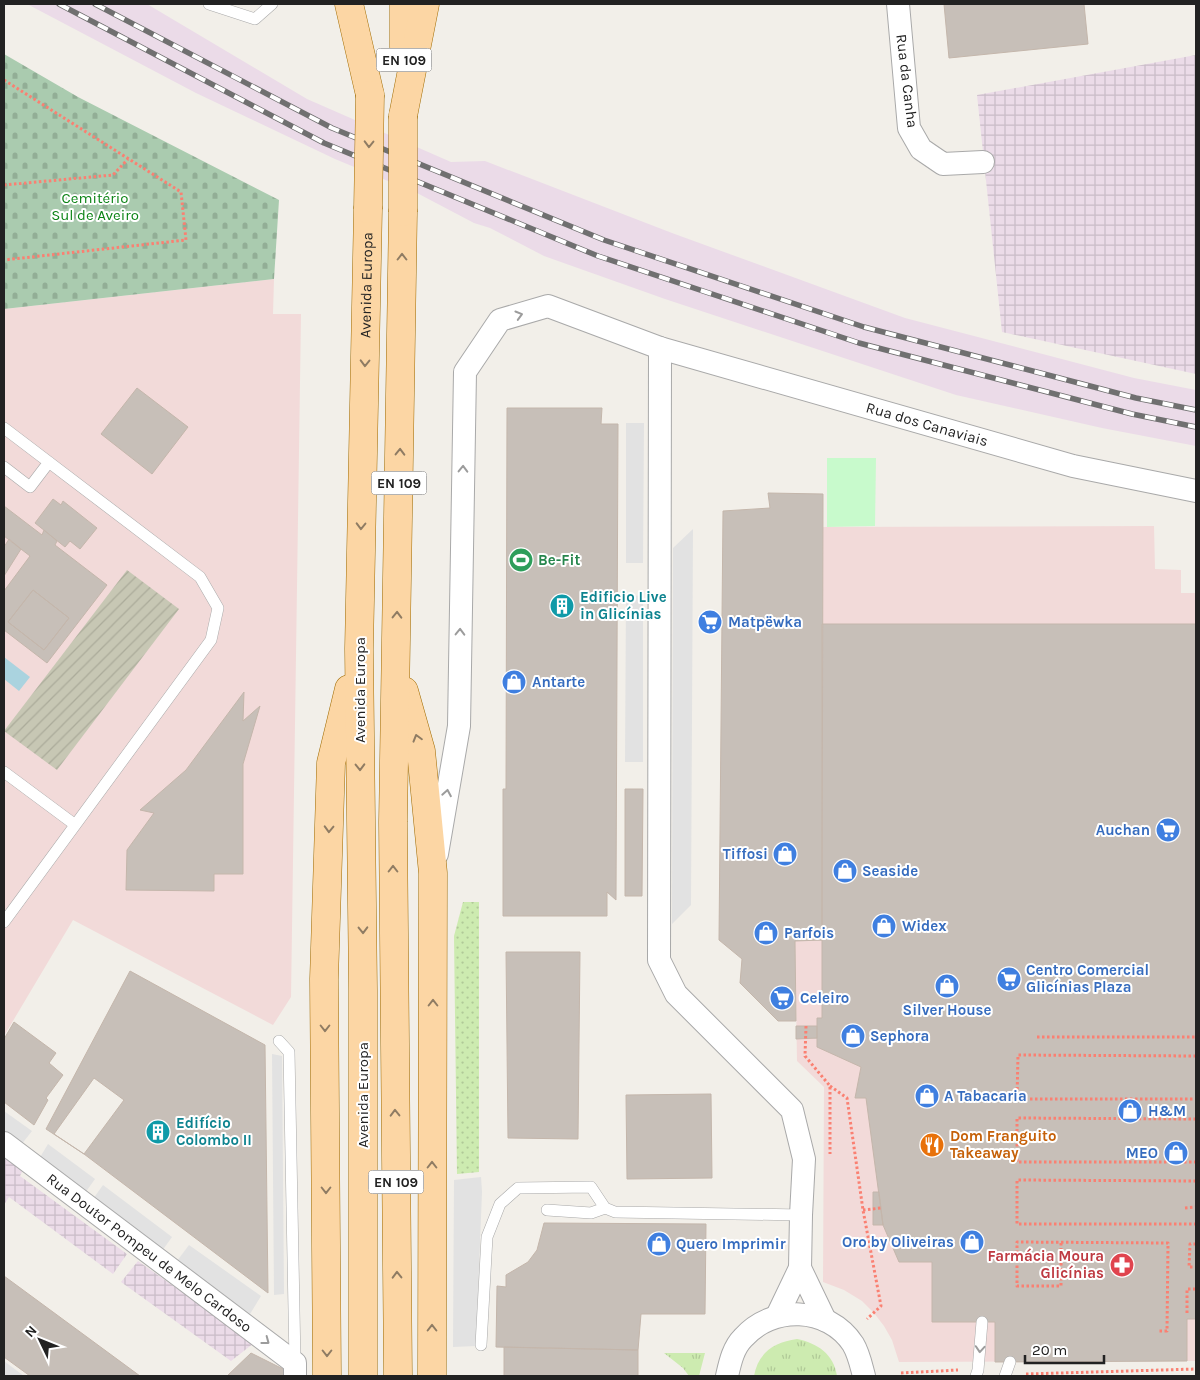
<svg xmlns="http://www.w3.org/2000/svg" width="1200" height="1380" font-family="Karla,sans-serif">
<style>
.commercial{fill:#f2dad9}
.industrial{fill:url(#industrial-grid)}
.railway{fill:#ebdbe8}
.construction{fill:url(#construction-furrows)}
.grass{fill:url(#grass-tufts)}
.cemetery{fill:url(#cemetery-stones)}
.park{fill:#c8facc}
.garden{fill:url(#garden-dots)}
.parking{fill:#e2e2e2}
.water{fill:#aad3df}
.building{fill:#c7bfb8;stroke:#c4b6ab;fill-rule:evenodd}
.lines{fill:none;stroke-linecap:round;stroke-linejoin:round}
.service-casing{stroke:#a9a9a9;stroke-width:12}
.minor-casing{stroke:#a9a9a9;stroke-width:24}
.primary-casing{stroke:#a06b00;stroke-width:29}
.path{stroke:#fa8072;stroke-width:3;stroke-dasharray:2.5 2.5;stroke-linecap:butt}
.service{stroke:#fff;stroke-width:11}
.minor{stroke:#fff;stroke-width:22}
.primary{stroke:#fcd6a4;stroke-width:28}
.rail-casing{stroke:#707070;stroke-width:5.5}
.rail{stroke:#fff;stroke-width:4;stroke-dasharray:11;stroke-linecap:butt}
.primary-bridge-casing{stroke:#a06b00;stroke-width:29;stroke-linecap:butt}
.primary-bridge{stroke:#fcd6a4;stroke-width:28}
.oneway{stroke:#8f7c63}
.oneway2{stroke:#9c9c9c}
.labels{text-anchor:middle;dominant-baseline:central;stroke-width:4;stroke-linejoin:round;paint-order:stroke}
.shield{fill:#fff;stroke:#646464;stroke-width:1}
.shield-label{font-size:14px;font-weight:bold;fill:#222}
.street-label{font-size:15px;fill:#222;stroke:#fff}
.park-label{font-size:15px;fill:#0c8416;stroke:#fff}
.leisure-label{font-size:15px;font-weight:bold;fill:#27864d;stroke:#fff;text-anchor:start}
.culture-label{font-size:15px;font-weight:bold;fill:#0d838f;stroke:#fff;text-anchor:start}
.shop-label{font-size:15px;font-weight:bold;fill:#366cbe;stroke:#fff;text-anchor:start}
.food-label{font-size:15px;font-weight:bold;fill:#c56008;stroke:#fff;text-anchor:start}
.health-label{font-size:15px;font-weight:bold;fill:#be3a42;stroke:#fff;text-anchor:end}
</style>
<defs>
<pattern id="industrial-grid" width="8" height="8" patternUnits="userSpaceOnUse" patternTransform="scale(1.25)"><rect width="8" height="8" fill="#ebdbe8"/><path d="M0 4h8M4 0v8" fill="none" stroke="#c9bcc7"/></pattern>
<pattern id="construction-furrows" width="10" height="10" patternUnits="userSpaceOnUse" patternTransform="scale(1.25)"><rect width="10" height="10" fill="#c7c7b4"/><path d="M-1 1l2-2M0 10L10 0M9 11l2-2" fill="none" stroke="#abab9a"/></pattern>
<pattern id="grass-tufts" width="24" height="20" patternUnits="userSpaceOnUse" patternTransform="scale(1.25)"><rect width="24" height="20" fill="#cdebb0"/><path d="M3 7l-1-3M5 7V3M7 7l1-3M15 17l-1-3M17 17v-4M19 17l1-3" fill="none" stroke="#b0c997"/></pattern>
<pattern id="cemetery-stones" width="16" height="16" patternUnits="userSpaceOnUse" patternTransform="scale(1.25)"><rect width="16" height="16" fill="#aacbaf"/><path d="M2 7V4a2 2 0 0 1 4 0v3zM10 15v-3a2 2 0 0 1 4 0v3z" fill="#92ae96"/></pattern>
<pattern id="garden-dots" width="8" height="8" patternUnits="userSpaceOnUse" patternTransform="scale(1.25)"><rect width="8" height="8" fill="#cdebb0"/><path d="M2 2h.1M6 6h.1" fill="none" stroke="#b0c997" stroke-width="1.8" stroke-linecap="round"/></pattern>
</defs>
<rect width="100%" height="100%" fill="#f2efe9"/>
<path class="commercial" d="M274,279L273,314H301L291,997L273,1025L73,920L4,1036V309Z
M1154,526L1155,569L1181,570V593H1196V1361L899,1362L892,1340L884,1326L874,1313L862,1301L844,1290L823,1282L824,1087L797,1061L795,941L822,940L823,527Z"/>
<path class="industrial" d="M1196,55V374L1002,332L977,95Z
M4,1156L23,1170L20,1176L127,1254L113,1274L9,1197L4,1205Z
M138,1261L254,1343L231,1361L121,1282Z"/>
<path class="railway" d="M27,4H147L307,99L451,162L485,161L672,233L905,318L1134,378L1196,390V446L1102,428L956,395L665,299L544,256L490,228L474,223L417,193L335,159L196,93Z"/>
<path class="construction" d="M127,570L179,609L57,770L4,731Z"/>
<path class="grass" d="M797,1339C817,1343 834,1354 837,1376H754C758,1353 774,1342 797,1339Z
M664,1353H705L699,1376H689L683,1368Z"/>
<path class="cemetery" d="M4,54L78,97L279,200L274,279L4,309Z"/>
<path class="park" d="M827,458H876L875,526L827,527Z"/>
<path class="garden" d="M463,902H479V1172L457,1174L454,936Z"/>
<path class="parking" d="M626,423H644L643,563H626Z
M693,529L691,905L672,924L673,548Z
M626,595L643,596V762H625Z
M272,1054L282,1056L284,1294L274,1295Z
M4,1111L32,1131L21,1145L4,1132Z
M48,1144L95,1179L85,1193L39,1159Z
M481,1177L482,1192L476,1346L453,1347L454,1180Z
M103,1185L172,1237L162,1251L93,1199Z
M189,1245L261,1296L250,1314L177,1261Z
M4,1361L24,1376H4Z"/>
<path class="water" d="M4,657L30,677L19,691L4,679Z"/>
<path class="building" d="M944,4H1084L1088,44L949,58Z
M137,388L188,427L152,474L101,434Z
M507,408H602L601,424H618L616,900L607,892V916H503V789H506Z
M768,493L823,494L822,940L795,941L796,1021H778L740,983L742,959L719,940L723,511L770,508Z
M53,499L61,505L63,501L97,528L80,549L70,541L65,547L35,523Z
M4,506L42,535L44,530L57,541L55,545L107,585L47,663L4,630V591L30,556L4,536ZM33,590L69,618L44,650L8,622Z
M9,539L21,549L4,576V547Z
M33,590L69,618L44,650L8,622Z
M822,624H1196V1319H1187V1361L995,1362V1322H932V1262H899L883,1225L866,1098H855L861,1067L817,1047V1018H822Z
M244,692L243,721L260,706L243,764V874H214V891L126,890L127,850L154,813L140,810L186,770Z
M625,789H643L642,896H625Z
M506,952H580L578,1139L508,1138Z
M130,971L265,1045L268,1293L84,1154L46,1129Z
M14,1022L56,1053L49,1063L63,1075L46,1098L48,1100L34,1125L4,1102V1039Z
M796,1026H817V1038L796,1039Z
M94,1078L124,1100L84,1154L54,1134Z
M711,1094L712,1178L627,1179L626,1095Z
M873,1192H879L883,1225H873Z
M544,1223L706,1224L705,1314H641L638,1350L496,1347L497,1286L506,1287V1275L528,1262L537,1250Z
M4,1276L140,1376H30L4,1357Z
M504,1347L638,1350V1376H504Z
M251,1353L285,1370V1376H227Z"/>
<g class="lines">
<defs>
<path id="service" d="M209,4L255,19L272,4
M4,428L200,577L218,608L211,640L4,922
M4,467L30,487L49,462
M4,772L74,824
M279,1041L289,1052L295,1362
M547,1210L591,1213L605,1208
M481,1345L487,1237L500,1204L518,1188L591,1187L605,1208L615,1212L801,1215
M976,1376L978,1370L982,1322
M1005,1376L1010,1362"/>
<g id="minor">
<path d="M898,4L909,128L921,149L943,164L983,162"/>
<path d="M660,348L659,960L676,994L792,1110L804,1159L801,1215L800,1268L777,1316"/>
<path id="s1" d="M437,854L459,726L465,372L500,320L548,306L660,348L1073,466L1196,491"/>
<path id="s2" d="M4,1143L295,1363V1376"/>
<path d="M800,1268L825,1320"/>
<path d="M727,1376C730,1363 733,1348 743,1338C772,1305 828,1306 853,1344C859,1354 861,1365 864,1376"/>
</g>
<g id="primary">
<path d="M349,4L370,95"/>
<path d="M404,47V4"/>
<path d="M403,116L425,4"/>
<path d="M404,691L421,751L433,873L432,1376"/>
<path d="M327,1376L324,979L331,763L349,689"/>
<path id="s3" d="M363,1376V990L359,649L368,209"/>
<path d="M398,1376L393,822L403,212"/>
</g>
</defs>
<use href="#service" class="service-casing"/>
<use href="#minor" class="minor-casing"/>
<use href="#primary" class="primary-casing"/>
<path class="path" d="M4,80L181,192L186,240L4,260
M4,185L113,175L128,159
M806,1026L805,1056L830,1086V1154
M1037,1037H1196
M1196,1056L1018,1055L1017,1099H1196
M830,1086L847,1098L863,1210L881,1306L867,1319
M1196,1119L1017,1118V1162H1196
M1196,1181L1017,1180V1224H1196
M1185,1208L1196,1207
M863,1210L881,1208
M1061,1243V1286H1017V1242L1168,1243L1167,1331H1158
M1196,1244H1190L1189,1267H1196
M1187,1313V1289H1196
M901,1373L958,1370
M1026,1374L1196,1369"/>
<use href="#service" class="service"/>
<use href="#minor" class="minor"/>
<use href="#primary" class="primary"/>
<defs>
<path id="rail" d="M59,4L324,143L598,256L859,343L1132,414L1196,427
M95,4L332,128L604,240L864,327L1136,398L1196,410"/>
</defs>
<use href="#rail" class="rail-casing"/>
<use href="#rail" class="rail"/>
<defs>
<path id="primary-bridge" d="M368,209L370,95
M403,212V116"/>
</defs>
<use href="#primary-bridge" class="primary-bridge-casing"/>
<use href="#primary-bridge" class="primary-bridge"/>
</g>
<defs><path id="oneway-chevron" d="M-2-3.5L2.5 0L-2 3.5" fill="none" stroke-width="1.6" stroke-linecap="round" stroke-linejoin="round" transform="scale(1.25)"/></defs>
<g class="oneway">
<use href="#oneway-chevron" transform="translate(369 144) rotate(91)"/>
<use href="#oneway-chevron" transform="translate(402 257) rotate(-90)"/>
<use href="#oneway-chevron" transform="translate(365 363) rotate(91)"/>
<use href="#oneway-chevron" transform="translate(400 452) rotate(-89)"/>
<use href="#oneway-chevron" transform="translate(361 526) rotate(91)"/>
<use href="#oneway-chevron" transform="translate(397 615) rotate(-89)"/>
<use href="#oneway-chevron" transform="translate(417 738) rotate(-106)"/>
<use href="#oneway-chevron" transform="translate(360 767) rotate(89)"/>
<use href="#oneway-chevron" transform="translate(329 829) rotate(92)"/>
<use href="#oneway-chevron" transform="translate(393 869) rotate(-90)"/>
<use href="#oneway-chevron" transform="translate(363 930) rotate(89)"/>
<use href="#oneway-chevron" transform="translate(433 1003) rotate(-90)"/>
<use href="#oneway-chevron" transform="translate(325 1028) rotate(90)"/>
<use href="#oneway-chevron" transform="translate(395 1113) rotate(-91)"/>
<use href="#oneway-chevron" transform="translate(432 1165) rotate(-90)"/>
<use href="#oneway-chevron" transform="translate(326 1190) rotate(90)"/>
<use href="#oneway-chevron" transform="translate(397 1275) rotate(-91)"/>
<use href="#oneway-chevron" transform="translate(432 1328) rotate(-90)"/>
<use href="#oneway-chevron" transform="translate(327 1353) rotate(90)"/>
</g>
<g class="oneway2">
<use href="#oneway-chevron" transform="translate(519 315) rotate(-16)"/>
<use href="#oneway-chevron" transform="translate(463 469) rotate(-89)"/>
<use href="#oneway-chevron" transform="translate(460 632) rotate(-89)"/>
<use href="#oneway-chevron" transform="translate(447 793) rotate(-80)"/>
<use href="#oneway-chevron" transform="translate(266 1341) rotate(37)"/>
<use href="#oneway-chevron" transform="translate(980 1349) rotate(94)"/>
</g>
<defs>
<symbol id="stadium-disc" viewBox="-11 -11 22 22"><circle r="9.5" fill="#2e9e5b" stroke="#fff"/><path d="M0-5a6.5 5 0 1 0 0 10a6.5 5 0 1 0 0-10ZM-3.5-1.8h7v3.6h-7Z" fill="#fff"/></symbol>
<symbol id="building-disc" viewBox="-11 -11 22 22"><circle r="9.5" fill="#0f9aa8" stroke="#fff"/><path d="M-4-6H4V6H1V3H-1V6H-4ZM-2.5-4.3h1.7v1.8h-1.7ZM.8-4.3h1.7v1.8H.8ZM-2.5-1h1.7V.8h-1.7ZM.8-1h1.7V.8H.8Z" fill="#fff"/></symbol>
<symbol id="supermarket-disc" viewBox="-11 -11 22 22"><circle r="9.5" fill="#3f7fe0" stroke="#fff"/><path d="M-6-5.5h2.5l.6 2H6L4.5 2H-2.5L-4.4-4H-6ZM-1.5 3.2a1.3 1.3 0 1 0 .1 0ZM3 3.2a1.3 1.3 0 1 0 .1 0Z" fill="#fff"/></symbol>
<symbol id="shop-disc" viewBox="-11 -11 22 22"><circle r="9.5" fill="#3f7fe0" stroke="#fff"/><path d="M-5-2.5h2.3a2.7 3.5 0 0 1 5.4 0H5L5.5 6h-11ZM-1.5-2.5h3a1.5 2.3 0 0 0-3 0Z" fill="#fff"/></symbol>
<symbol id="restaurant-disc" viewBox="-11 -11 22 22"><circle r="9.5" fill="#e8710a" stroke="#fff"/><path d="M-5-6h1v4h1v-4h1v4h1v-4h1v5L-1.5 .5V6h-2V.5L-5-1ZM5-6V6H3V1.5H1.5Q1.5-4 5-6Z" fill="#fff"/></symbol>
<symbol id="pharmacy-disc" viewBox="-11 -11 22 22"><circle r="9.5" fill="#e0444e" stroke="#fff"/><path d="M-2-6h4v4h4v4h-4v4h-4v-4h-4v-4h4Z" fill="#fff"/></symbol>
</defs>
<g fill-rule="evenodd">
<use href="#stadium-disc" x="507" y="546" width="28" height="28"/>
<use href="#building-disc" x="548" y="592" width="28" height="28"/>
<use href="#supermarket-disc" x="696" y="608" width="28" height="28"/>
<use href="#shop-disc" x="500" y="668" width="28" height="28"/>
<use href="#supermarket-disc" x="1154" y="816" width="28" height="28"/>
<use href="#shop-disc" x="771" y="840" width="28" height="28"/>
<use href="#shop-disc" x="831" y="857" width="28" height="28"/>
<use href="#shop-disc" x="870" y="912" width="28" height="28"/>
<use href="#shop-disc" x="752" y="919" width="28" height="28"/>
<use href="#supermarket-disc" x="995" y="965" width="28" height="28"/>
<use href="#shop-disc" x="933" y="972" width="28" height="28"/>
<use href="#supermarket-disc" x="768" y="984" width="28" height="28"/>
<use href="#shop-disc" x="839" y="1022" width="28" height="28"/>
<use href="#shop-disc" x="913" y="1082" width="28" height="28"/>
<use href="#shop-disc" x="1116" y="1097" width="28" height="28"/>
<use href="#building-disc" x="144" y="1118" width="28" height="28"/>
<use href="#restaurant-disc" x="918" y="1131" width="28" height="28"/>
<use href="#shop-disc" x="1162" y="1139" width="28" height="28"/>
<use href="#shop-disc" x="958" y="1228" width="28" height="28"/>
<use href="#shop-disc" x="645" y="1230" width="28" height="28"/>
<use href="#pharmacy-disc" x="1108" y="1251" width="28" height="28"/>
</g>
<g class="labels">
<g class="shield">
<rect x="376.5" y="48.5" width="55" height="23" rx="4"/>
<rect x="371.5" y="471.5" width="55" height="23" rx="4"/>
<rect x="368.5" y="1170.5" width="55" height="23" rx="4"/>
</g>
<g class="shield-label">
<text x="404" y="60">EN 109</text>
<text x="399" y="483">EN 109</text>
<text x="396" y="1182">EN 109</text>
</g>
<g class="street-label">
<text transform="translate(907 81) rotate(83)">Rua da Canha</text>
<text stroke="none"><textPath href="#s3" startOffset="1091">Avenida Europa</textPath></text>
<text stroke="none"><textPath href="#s1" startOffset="994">Rua dos Canaviais</textPath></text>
<text transform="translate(360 690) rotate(-90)">Avenida Europa</text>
<text transform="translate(363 1095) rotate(-90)">Avenida Europa</text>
<text stroke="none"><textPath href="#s2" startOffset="182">Rua Doutor Pompeu de Melo Cardoso</textPath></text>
</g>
<g class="park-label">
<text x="95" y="198">Cemitério<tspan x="95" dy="17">Sul de Aveiro</tspan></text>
</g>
<g class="leisure-label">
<text x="538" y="560">Be-Fit</text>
</g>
<g class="culture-label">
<text x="580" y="597">Edificio Live<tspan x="580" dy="17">in Glicínias</tspan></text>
<text x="176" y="1123">Edifício<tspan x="176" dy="17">Colombo II</tspan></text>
</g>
<g class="shop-label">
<text x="728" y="622">Matpëwka</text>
<text x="532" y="682">Antarte</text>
<text x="1150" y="830" text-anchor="end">Auchan</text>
<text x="768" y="854" text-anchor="end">Tiffosi</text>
<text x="862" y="871">Seaside</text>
<text x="902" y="926">Widex</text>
<text x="784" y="933">Parfois</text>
<text x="1026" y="970">Centro Comercial<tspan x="1026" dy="17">Glicínias Plaza</tspan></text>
<text x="800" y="998">Celeiro</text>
<text x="947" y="1010" text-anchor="middle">Silver House</text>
<text x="870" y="1036">Sephora</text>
<text x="944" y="1096">A Tabacaria</text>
<text x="1148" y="1111">H&amp;M</text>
<text x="1158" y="1153" text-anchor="end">MEO</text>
<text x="954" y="1242" text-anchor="end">Oro by Oliveiras</text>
<text x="676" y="1244">Quero Imprimir</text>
</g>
<g class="food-label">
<text x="950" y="1136">Dom Franguito<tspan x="950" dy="17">Takeaway</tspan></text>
</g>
<g class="health-label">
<text x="1104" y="1256">Farmácia Moura<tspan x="1104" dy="17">Glicínias</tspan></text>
</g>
</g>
<rect width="1200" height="1380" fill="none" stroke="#222222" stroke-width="10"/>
<g transform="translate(40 1340) rotate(313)" stroke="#ffffff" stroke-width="4" paint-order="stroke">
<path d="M0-4L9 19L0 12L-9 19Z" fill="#222222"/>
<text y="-8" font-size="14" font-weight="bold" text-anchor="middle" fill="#222222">N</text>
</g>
<path d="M1025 1355v8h79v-8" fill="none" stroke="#222222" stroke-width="2.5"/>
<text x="1032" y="1355" font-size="15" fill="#222222" stroke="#ffffff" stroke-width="4" paint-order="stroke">20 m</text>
</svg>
